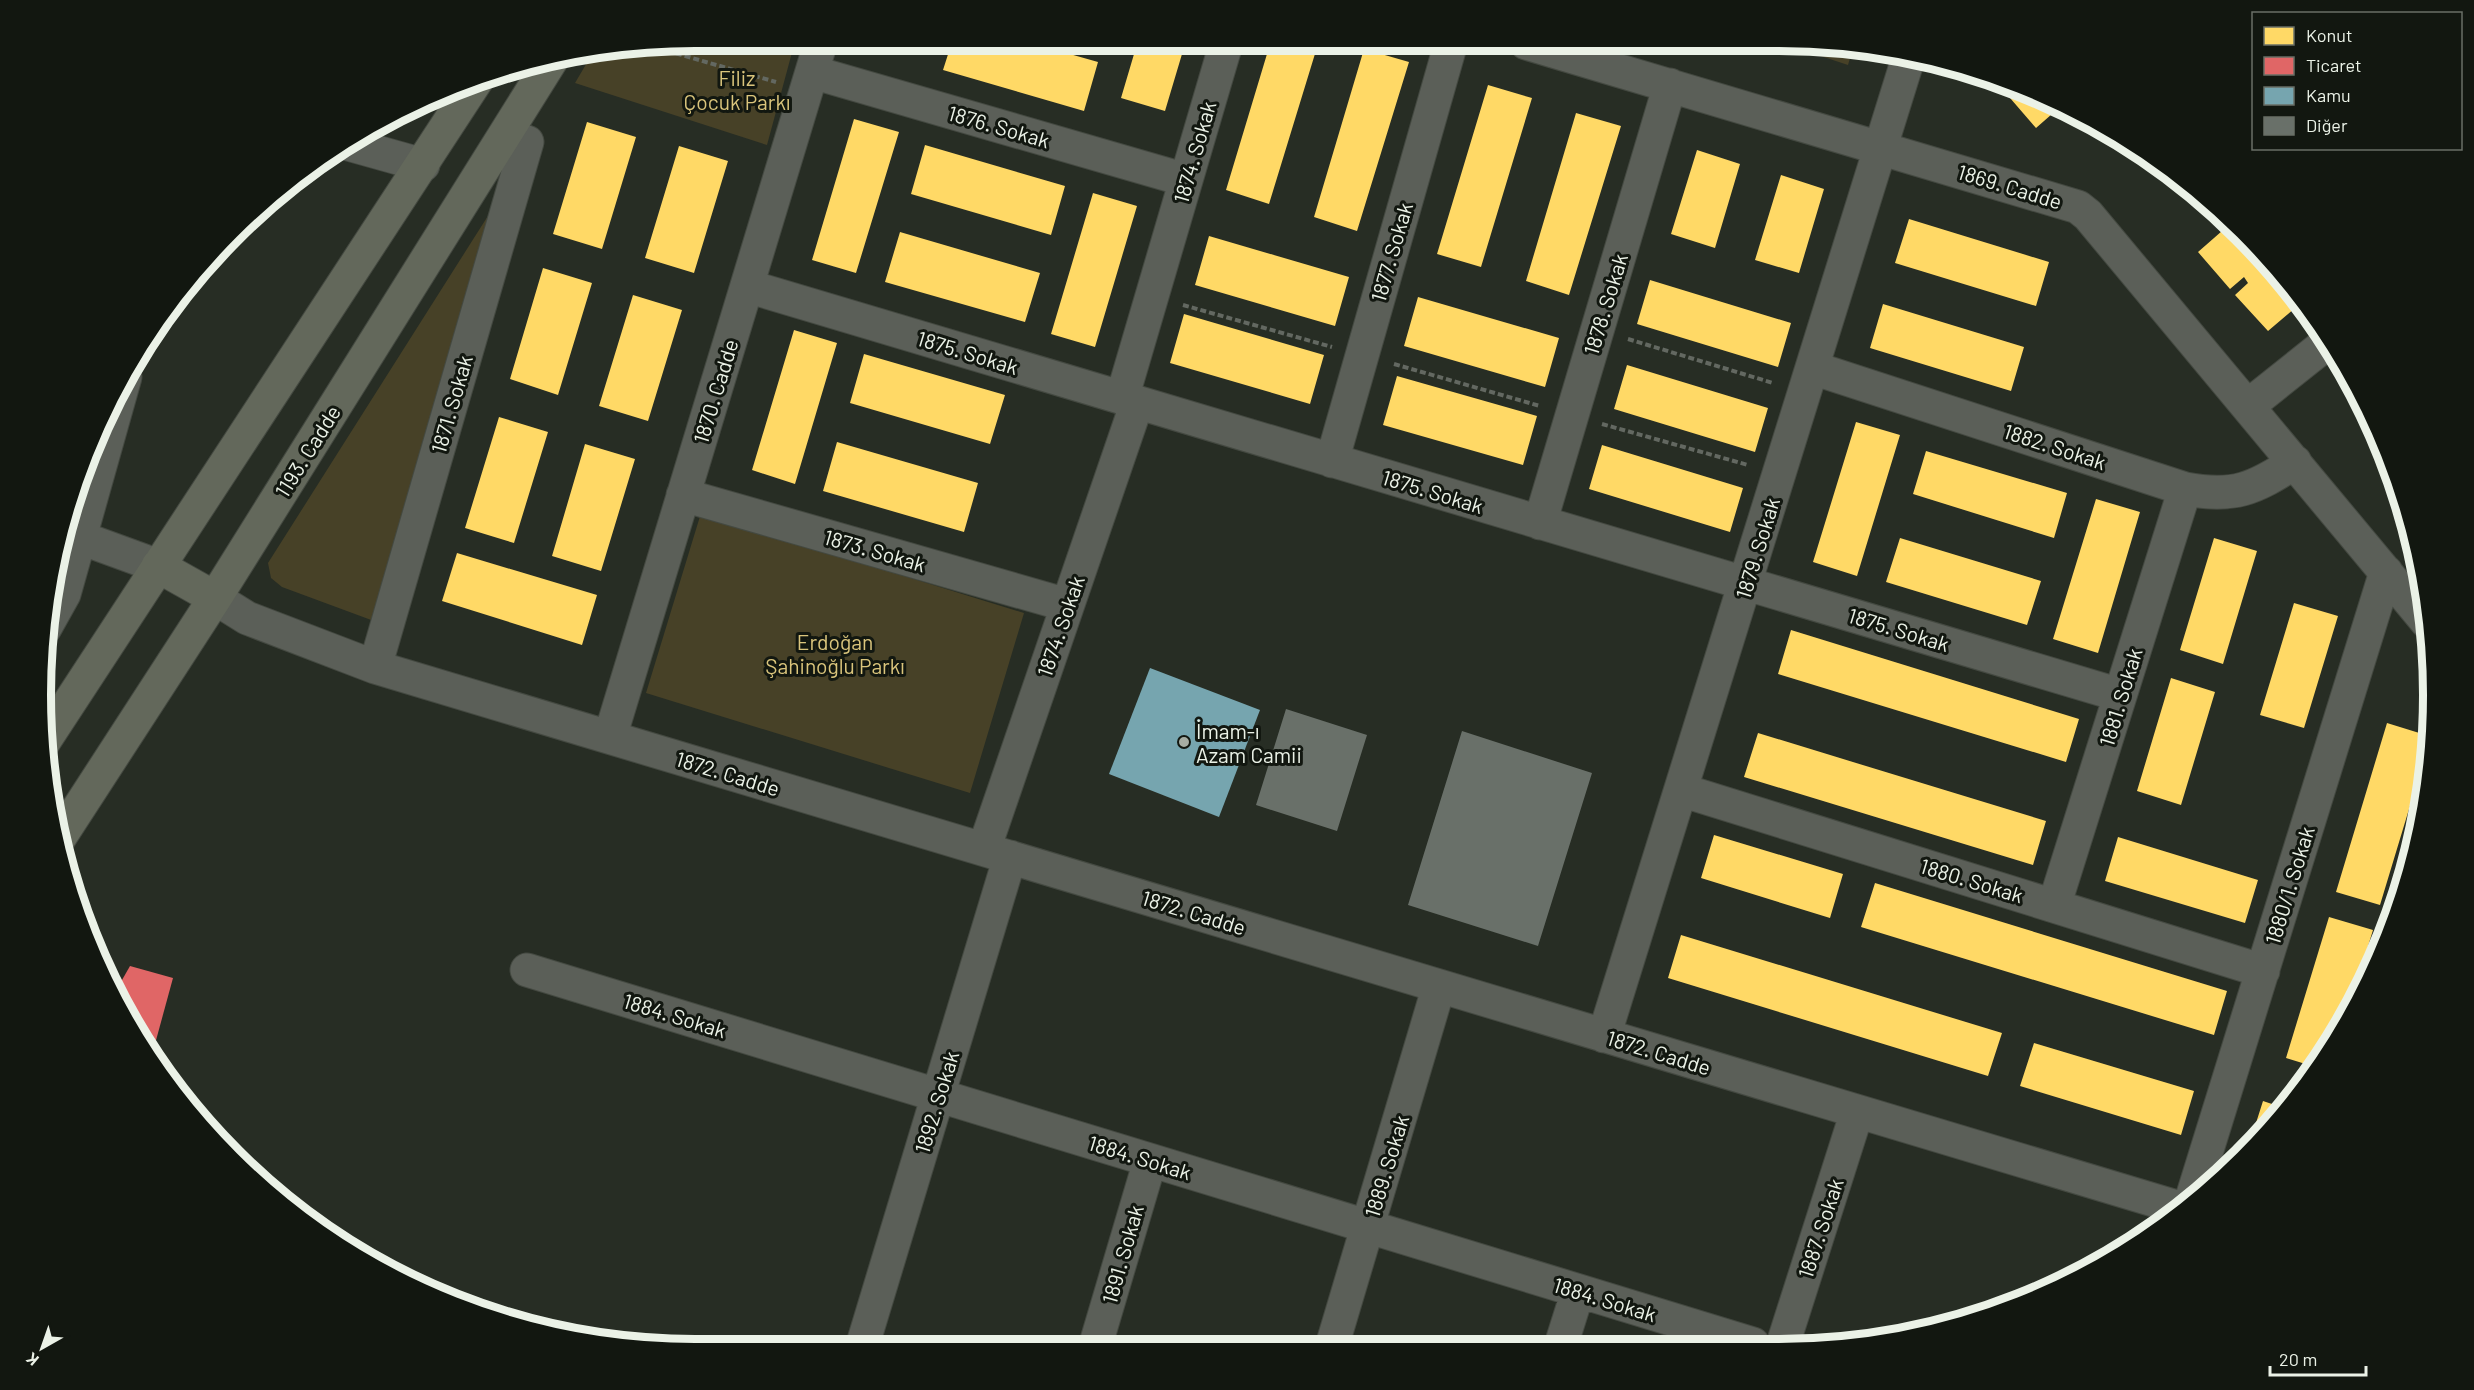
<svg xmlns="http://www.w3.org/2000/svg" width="2474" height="1390" font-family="Barlow,sans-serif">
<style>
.green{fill:#474127}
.homes{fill:#ffd966}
.shops{fill:#e06666}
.public{fill:#76a5af}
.building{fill:#697069}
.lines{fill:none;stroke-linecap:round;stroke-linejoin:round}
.minor-casing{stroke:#444941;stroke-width:35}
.major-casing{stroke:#444941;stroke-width:35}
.path{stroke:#636861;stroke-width:4;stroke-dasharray:6 3;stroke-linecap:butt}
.minor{stroke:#5b5f58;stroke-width:33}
.major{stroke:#63685b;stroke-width:33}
.poi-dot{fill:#a6ada3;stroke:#121710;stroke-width:2}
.labels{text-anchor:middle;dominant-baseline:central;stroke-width:6;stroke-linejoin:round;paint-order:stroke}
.park-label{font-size:21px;fill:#dac57c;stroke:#121710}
.street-label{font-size:21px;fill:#ebf2e7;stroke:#121710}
.poi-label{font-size:21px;fill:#ebf2e7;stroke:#121710;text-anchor:start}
.rim{fill:none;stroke:#ebf2e7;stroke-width:8}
</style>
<rect width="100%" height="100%" fill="#272d24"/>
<path class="green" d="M1778,42H1821L1853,48L1848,65Z
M794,45L767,145L575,83L595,49L609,46Z
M505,189L382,624L282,587L271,578L268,563Z
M701,513L1024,613L970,793L646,693Z"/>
<path class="homes" d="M1137,44H1185L1165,111L1121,98Z
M1270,44H1318L1269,204L1226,190Z
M951,45H1038L1098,62L1084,111L943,70Z
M1364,49L1409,62L1357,231L1314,217Z
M1488,85L1532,98L1481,267L1437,254Z
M2011,85L2060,107L2036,128L2004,91Z
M1576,113L1621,126L1569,295L1526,281Z
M854,119L899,132L856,273L812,260Z
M587,122L636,137L602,249L553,234Z
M925,145L1065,186L1051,235L911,194Z
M679,146L728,161L694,273L645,258Z
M1697,150L1740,164L1715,248L1671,234Z
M1781,175L1824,189L1799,273L1755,260Z
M1093,193L1137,206L1095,347L1051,334Z
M1909,219L2049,262L2036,306L1895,263Z
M2230,224L2302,302L2268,331L2235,295L2248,283L2244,277L2230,289L2198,252Z
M900,232L1040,273L1025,322L885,282Z
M1209,236L1349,277L1335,326L1195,285Z
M543,268L592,283L558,395L510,379Z
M1650,280L1791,323L1778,367L1637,324Z
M633,295L682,310L648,421L599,406Z
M1418,297L1559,338L1545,387L1404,346Z
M1883,304L2024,347L2011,391L1870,348Z
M1184,314L1324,355L1310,404L1170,363Z
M794,330L837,343L795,484L752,470Z
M864,354L1005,395L990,444L850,403Z
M1627,365L1768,408L1755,452L1614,409Z
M1397,376L1537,416L1523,465L1383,425Z
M499,417L548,432L514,543L465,528Z
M1856,422L1900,435L1857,576L1813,562Z
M837,442L978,483L964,532L823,491Z
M585,444L635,459L601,571L552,556Z
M1602,445L1743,488L1730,532L1589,489Z
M1926,451L2067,493L2054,538L1913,494Z
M2096,499L2140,512L2098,653L2053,639Z
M1900,538L2041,581L2027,625L1886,582Z
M2214,538L2257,551L2223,664L2180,650Z
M457,553L597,595L582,645L442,601Z
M2294,603L2338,616L2304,728L2260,715Z
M1791,630L2079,719L2066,762L1778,674Z
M2171,678L2215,692L2181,805L2137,791Z
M2387,723L2429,736V743L2380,905L2336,892Z
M1758,733L2046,821L2033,865L1744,777Z
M1714,835L1843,874L1830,918L1701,878Z
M2118,837L2258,880L2245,923L2105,881Z
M1875,883L2227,991L2214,1035L1861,927Z
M2329,917L2373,930L2344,1024L2312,1066L2286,1058Z
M1681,935L2002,1033L1988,1076L1668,978Z
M2034,1043L2194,1091L2181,1135L2020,1086Z
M2263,1101L2281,1107L2251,1146L2249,1145Z"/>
<path class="shops" d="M130,966L173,978L152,1055L128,1023L114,994Z"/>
<path class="public" d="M1150,668L1260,710L1219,817L1109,774Z"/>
<path class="building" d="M1286,709L1367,735L1337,831L1256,805Z
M1462,731L1592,773L1538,946L1408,905Z"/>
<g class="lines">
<defs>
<path id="minor" d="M1526,43L2078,207L2088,215L2427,622
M812,72L1186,180
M348,144L423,165
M747,286L2120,695
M1813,368L2185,489C2234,498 2254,489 2295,462
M1122,398L1226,44
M2248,406L2327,343
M1332,461L1451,43
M683,495L1067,605
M1540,523L1670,85
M62,531L158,566
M215,598L247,618L375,667L2180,1208
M45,628L64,594L125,377
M375,667L527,142
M610,737L820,45
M1681,790L2263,971
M984,849L1137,403
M2054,906L2185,489
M527,970L1753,1344
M1604,1036L1908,59
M2192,1198L2386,572
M1783,1344L1857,1112
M1561,1345L1578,1291
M1332,1346L1439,986
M862,1347L1010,857
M1095,1347L1150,1161"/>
<path id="major" d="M158,566L215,598
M43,743L478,78
M58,840L215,598L552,59"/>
</defs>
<use href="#minor" class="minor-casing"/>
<use href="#major" class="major-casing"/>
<path class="path" d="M650,46L776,82
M1183,305L1332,347
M1628,339L1773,383
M1394,364L1540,406
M1602,424L1748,465"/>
<use href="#minor" class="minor"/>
<use href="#major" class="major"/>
</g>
<circle class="poi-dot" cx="1184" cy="742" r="6"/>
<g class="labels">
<g class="park-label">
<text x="737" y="77">Filiz<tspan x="737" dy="24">Çocuk Parkı</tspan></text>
<text x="835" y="641">Erdoğan<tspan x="835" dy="24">Şahinoğlu Parkı</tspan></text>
</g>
<g class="street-label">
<text transform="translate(999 126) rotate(16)">1876. Sokak</text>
<text transform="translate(1194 152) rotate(-74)">1874. Sokak</text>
<text transform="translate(2010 186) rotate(17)">1869. Cadde</text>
<text transform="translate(1391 252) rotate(-74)">1877. Sokak</text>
<text transform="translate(1605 304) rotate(-73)">1878. Sokak</text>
<text transform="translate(968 352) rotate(17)">1875. Sokak</text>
<text transform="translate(715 391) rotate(-73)">1870. Cadde</text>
<text transform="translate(451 404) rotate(-74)">1871. Sokak</text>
<text transform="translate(2055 446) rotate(18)">1882. Sokak</text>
<text transform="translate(307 451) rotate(-58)">1193. Cadde</text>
<text transform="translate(1433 491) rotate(17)">1875. Sokak</text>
<text transform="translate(1757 548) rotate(-73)">1879. Sokak</text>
<text transform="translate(875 550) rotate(16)">1873. Sokak</text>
<text transform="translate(1060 626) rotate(-71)">1874. Sokak</text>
<text transform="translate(1899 629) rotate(17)">1875. Sokak</text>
<text transform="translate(2120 697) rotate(-73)">1881. Sokak</text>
<text transform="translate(728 773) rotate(17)">1872. Cadde</text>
<text transform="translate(1972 880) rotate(17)">1880. Sokak</text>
<text transform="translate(2289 885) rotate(-73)">1880/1. Sokak</text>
<text transform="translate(1194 912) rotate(17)">1872. Cadde</text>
<text transform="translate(675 1015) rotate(17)">1884. Sokak</text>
<text transform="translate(1659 1052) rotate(17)">1872. Cadde</text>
<text transform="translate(936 1102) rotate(-73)">1892. Sokak</text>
<text transform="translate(1140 1157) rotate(17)">1884. Sokak</text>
<text transform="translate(1386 1166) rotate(-73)">1889. Sokak</text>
<text transform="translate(1820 1228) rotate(-72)">1887. Sokak</text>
<text transform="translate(1122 1254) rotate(-74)">1891. Sokak</text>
<text transform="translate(1605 1299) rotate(17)">1884. Sokak</text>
</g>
<g class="poi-label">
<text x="1196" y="730">İmam-ı<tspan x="1196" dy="24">Azam Camii</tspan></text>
</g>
</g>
<path d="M0 0H2474V1390H0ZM695 51H1779A644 644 0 0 1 2423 695V695A644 644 0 0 1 1779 1339H695A644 644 0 0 1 51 695V695A644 644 0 0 1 695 51Z" fill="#121710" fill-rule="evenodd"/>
<path class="rim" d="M695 51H1779A644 644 0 0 1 2423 695V695A644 644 0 0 1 1779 1339H695A644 644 0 0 1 51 695V695A644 644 0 0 1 695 51Z"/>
<rect x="2252" y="12" width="210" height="138" fill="#121710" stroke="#696f66" stroke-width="1.5"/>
<rect x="2264" y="27" width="30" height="18" fill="#ffd966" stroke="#696f66" stroke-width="1.5"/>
<text x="2306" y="42" font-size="18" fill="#ebf2e7">Konut</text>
<rect x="2264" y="57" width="30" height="18" fill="#e06666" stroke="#696f66" stroke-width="1.5"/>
<text x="2306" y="72" font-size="18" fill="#ebf2e7">Ticaret</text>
<rect x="2264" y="87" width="30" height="18" fill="#76a5af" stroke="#696f66" stroke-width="1.5"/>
<text x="2306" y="102" font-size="18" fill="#ebf2e7">Kamu</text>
<rect x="2264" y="117" width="30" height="18" fill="#697069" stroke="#696f66" stroke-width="1.5"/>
<text x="2306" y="132" font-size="18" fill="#ebf2e7">Diğer</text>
<g transform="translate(42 1348) rotate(220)" stroke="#121710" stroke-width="4.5" paint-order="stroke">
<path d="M0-4.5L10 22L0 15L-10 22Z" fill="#ebf2e7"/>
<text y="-9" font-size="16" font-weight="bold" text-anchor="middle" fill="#ebf2e7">K</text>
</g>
<path d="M2270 1366v9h96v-9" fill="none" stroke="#ebf2e7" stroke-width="3"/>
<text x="2279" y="1366" font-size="18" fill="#ebf2e7" stroke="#121710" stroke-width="4.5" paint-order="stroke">20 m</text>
</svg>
